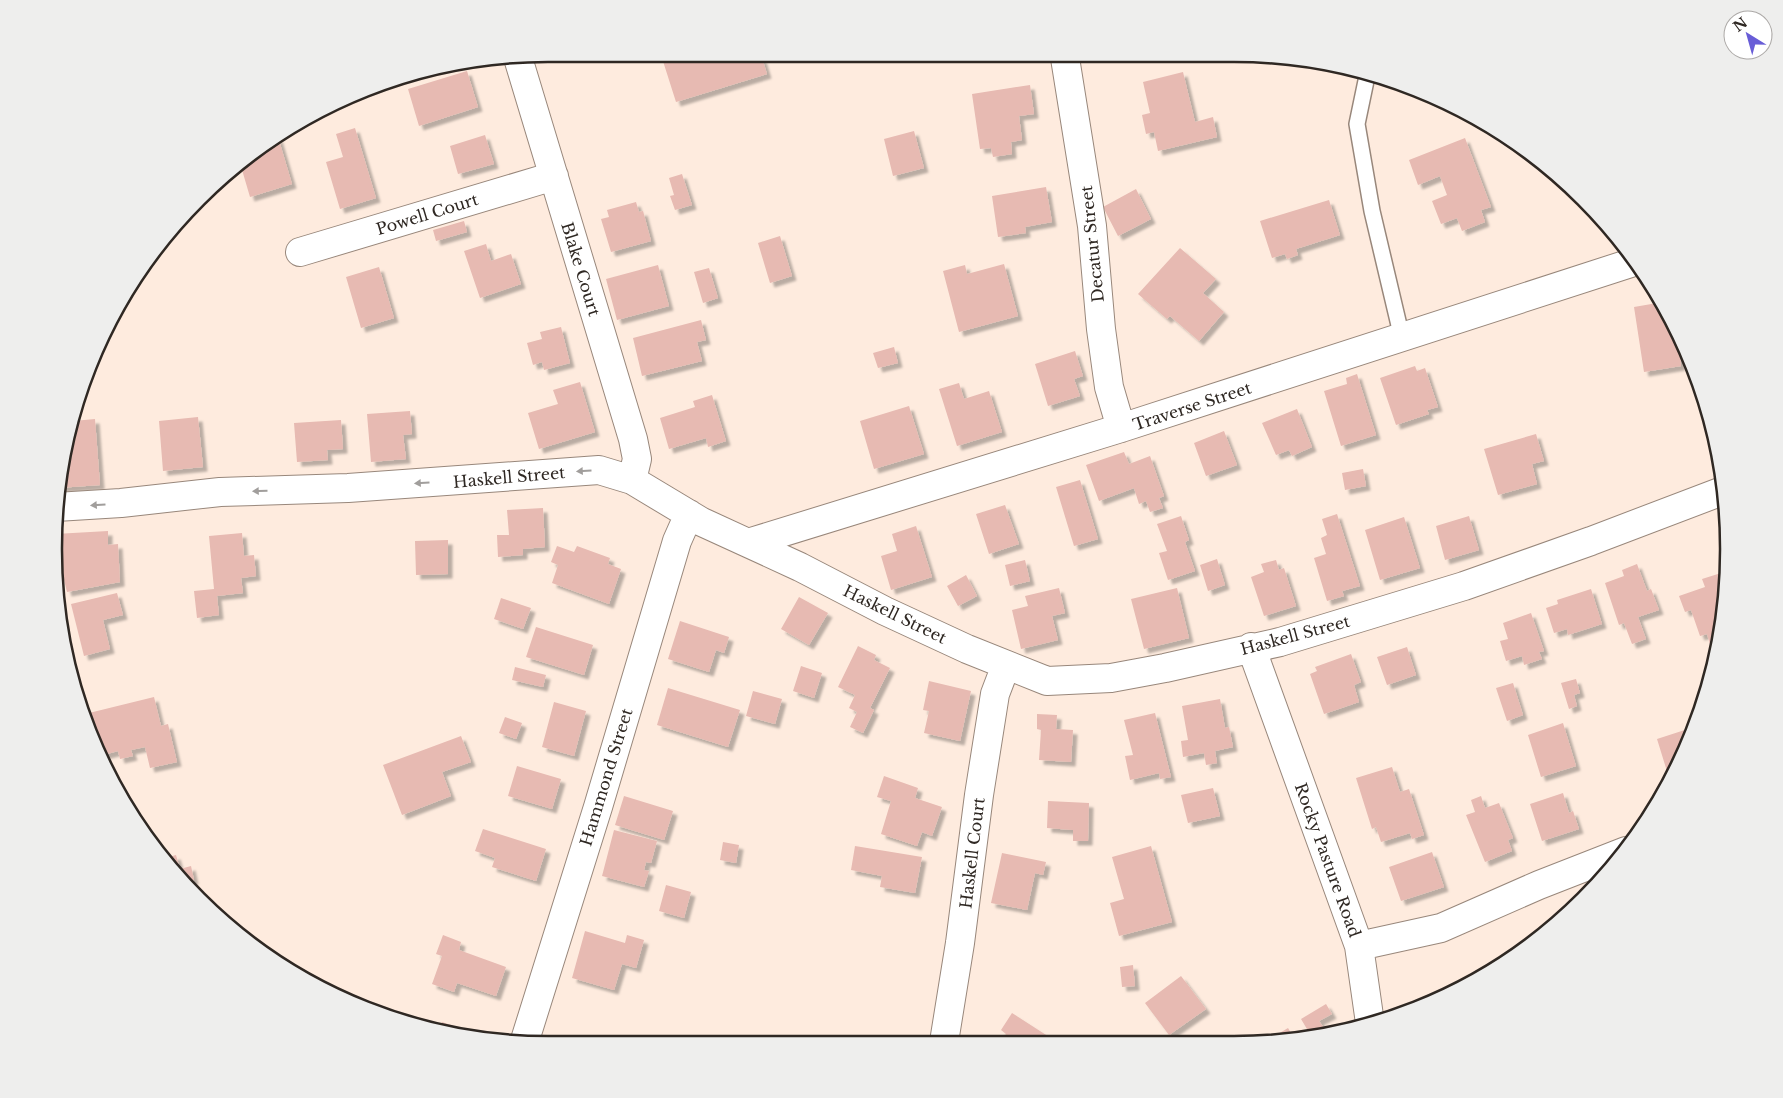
<svg xmlns="http://www.w3.org/2000/svg" width="1783" height="1098" font-family="'Libre Baskerville',serif">
<style>
.building{fill:#e7bab2;filter:url(#shadow)}
.lines{fill:none;stroke-linecap:round;stroke-linejoin:round}
.service-casing{stroke:#98877b;stroke-width:18}
.minor-casing{stroke:#98877b;stroke-width:30}
.service{stroke:#fff;stroke-width:15}
.minor{stroke:#fff;stroke-width:28}
.oneway{fill:#a19e9c}
.labels{text-anchor:middle;dominant-baseline:central;stroke-width:5;stroke-linejoin:round;paint-order:stroke}
.street-label{font-size:16px;fill:#2f2823;stroke:#fff}
.rim{fill:none;stroke:#2f2823;stroke-width:2.5}
</style>
<defs>
<filter id="shadow"><feDropShadow dx="4.5" dy="4.5" stdDeviation="1" flood-color="#0004"/></filter>
</defs>
<rect width="100%" height="100%" fill="#feebde"/>
<path class="building" d="M662,58H762L767,74L676,102Z
M467,71L478,107L419,126L408,89Z
M1183,72L1195,122L1213,117L1217,137L1158,151L1154,132L1146,134L1142,115L1150,113L1143,82Z
M1030,85L1034,114L1019,116L1022,140L1011,142L1012,154L993,157L991,148L980,149L972,94Z
M355,128L376,198L340,209L326,162L343,157L336,134Z
M914,131L924,168L893,176L884,139Z
M485,135L494,164L458,174L450,146Z
M278,137L292,184L250,197L240,163L248,156Z
M1465,138L1491,207L1481,210L1485,222L1462,231L1457,218L1441,224L1432,201L1447,195L1440,176L1418,185L1409,160Z
M682,174L692,205L675,210L670,196L674,195L669,178Z
M1046,187L1052,222L1025,227L1026,233L998,237L992,196Z
M1136,189L1151,219L1118,236L1103,207Z
M1329,200L1340,235L1296,249L1298,255L1287,259L1285,254L1272,258L1260,221Z
M636,202L639,212L643,211L651,241L611,252L601,219L609,217L607,210Z
M464,221L467,232L436,241L433,230Z
M780,236L792,276L770,283L758,243Z
M486,244L491,261L511,254L521,284L480,298L464,251Z
M1180,248L1216,279L1203,293L1224,312L1199,341L1170,316L1167,319L1138,294Z
M1004,264L1018,316L959,332L943,271L965,265L967,274Z
M658,265L669,306L617,320L606,279Z
M379,267L394,318L361,328L346,277Z
M709,268L718,298L703,303L694,272Z
M1663,302L1687,354L1680,355L1681,366L1644,372L1634,307Z
M701,320L706,340L697,342L702,361L642,376L633,338Z
M561,327L570,363L544,370L542,362L533,365L527,343L542,339L540,332Z
M894,347L898,363L878,368L873,353Z
M1075,351L1083,376L1074,379L1080,396L1048,406L1035,364Z
M1415,366L1417,371L1425,368L1438,407L1427,410L1429,414L1396,425L1380,378Z
M1357,374L1376,435L1341,446L1324,391L1347,384L1346,378Z
M580,382L595,432L539,449L528,413L558,404L553,390Z
M959,383L964,399L989,391L1002,432L957,446L939,389Z
M712,395L726,441L708,447L706,438L669,449L660,418L695,407L693,401Z
M909,406L924,454L874,469L860,421Z
M1297,409L1312,447L1292,456L1289,450L1276,455L1262,423Z
M410,411L412,434L403,435L406,459L371,462L367,414Z
M198,417L203,467L163,471L159,421Z
M95,419L100,485L58,488L71,427H74L73,421Z
M341,420L343,449L327,450L328,460L297,462L294,423Z
M1224,431L1237,465L1206,476L1194,443Z
M1536,434L1544,461L1532,464L1537,484L1498,495L1484,449Z
M1124,452L1129,464L1150,456L1164,496L1159,498L1163,508L1150,512L1146,501L1139,504L1134,488L1099,501L1086,465Z
M1363,469L1366,486L1345,490L1342,473Z
M1080,480L1098,539L1074,546L1056,487Z
M1005,505L1019,544L989,554L976,514Z
M543,508L545,547L523,549V555L498,557L497,535H509L507,510Z
M1337,514L1360,586L1342,591L1344,596L1327,601L1314,558L1326,554L1321,538L1327,535L1322,519Z
M1181,516L1189,540L1185,542L1195,571L1168,580L1159,553L1167,551L1157,524Z
M1469,516L1479,550L1445,560L1436,526Z
M1404,517L1420,568L1380,580L1365,530Z
M916,526L932,577L891,590L881,556L897,551L892,534Z
M108,531V545L118,544L120,582L67,592L54,539L55,534Z
M242,533L244,556L254,555L256,576L241,578L243,593L217,596L219,615L197,618L194,591L214,589L209,536Z
M448,540V574L416,575L415,541Z
M557,546L574,552L577,546L610,558L608,564L621,569L609,604L552,583L558,565L551,562Z
M1217,559L1225,585L1208,591L1200,565Z
M1025,560L1030,581L1010,586L1005,565Z
M1276,560L1279,570L1284,568L1296,606L1264,616L1251,577L1264,572L1261,564Z
M1637,564L1647,591L1651,589L1659,610L1638,617L1646,639L1632,644L1624,623L1619,625L1605,583L1624,576L1622,570Z
M1721,573L1727,589L1716,654L1713,655L1707,634L1700,636L1691,610L1685,612L1679,596L1705,587L1702,579Z
M966,575L977,596L958,606L947,586Z
M1059,588L1065,613L1052,616L1058,640L1021,649L1012,610L1028,606L1025,596Z
M1177,588L1189,638L1144,649L1131,599Z
M1591,589L1602,624L1568,635L1567,629L1554,633L1546,608L1558,604L1557,600Z
M117,593L123,615L103,620L110,649L84,656L71,604Z
M799,597L828,613L809,645L781,629Z
M501,598L531,608L523,629L494,619Z
M1531,613L1544,651L1539,652L1542,659L1524,665L1522,656L1506,661L1500,641L1508,639L1503,623Z
M680,621L729,637L724,653L716,650L709,672L668,659Z
M536,627L593,645L584,675L526,657Z
M858,646L876,655L874,660L890,668L870,708L874,710L863,733L850,727L857,712L849,708L855,695L838,687Z
M1407,647L1416,675L1387,685L1377,657Z
M1351,654L1361,682L1354,685L1359,702L1324,714L1310,674L1317,671L1315,667Z
M801,666L822,673L814,698L793,691Z
M515,667L546,675L543,687L512,680Z
M1576,679L1580,693L1574,695L1577,706L1569,709L1561,683Z
M929,681L971,691L960,741L924,733L929,711L923,710Z
M1513,683L1523,715L1507,721L1496,688Z
M668,688L740,710L728,747L657,725Z
M753,691L782,699L775,724L746,716Z
M154,697L161,726L168,724L177,762L150,768L145,747L131,750L133,756L120,759L118,751L103,755L95,739L89,713Z
M1220,699L1225,728L1229,727L1233,747L1215,751L1217,763L1206,765L1204,753L1183,757L1181,741L1188,740L1182,706Z
M554,702L586,711L574,756L542,747Z
M1155,713L1171,777L1160,779L1159,773L1130,780L1125,756L1133,755L1124,720Z
M1037,714L1057,715L1056,729L1073,730L1071,762L1039,760L1041,730L1037,729Z
M505,717L522,723L516,739L499,733Z
M1563,723L1576,766L1541,777L1528,735Z
M1694,727L1678,768L1670,781L1657,739Z
M461,736L471,762L442,772L451,796L402,815L383,765Z
M517,766L561,779L552,809L508,796Z
M1392,767L1400,792L1409,789L1424,835L1412,839L1410,833L1381,842L1376,827L1372,829L1356,778Z
M884,776L918,788L915,798L942,807L932,836L922,832L917,846L881,834L891,801L877,797Z
M1213,788L1220,816L1188,823L1181,795Z
M1563,793L1569,813L1573,811L1579,829L1542,841L1530,804Z
M624,796L673,811L664,840L615,825Z
M1481,796L1485,808L1499,803L1513,838L1508,840L1512,851L1485,862L1466,815L1475,812L1471,800Z
M1048,801L1089,803L1088,841H1073V830L1047,828Z
M483,829L546,849L536,881L492,867L495,858L475,851Z
M614,830L657,841L651,863L646,862L644,870L649,871L644,887L602,876Z
M723,842L739,845L736,863L720,860Z
M855,846L922,857L915,893L880,887L882,876L851,870Z
M1151,846L1172,922L1119,936L1110,903L1124,899L1112,857Z
M1432,852L1444,887L1401,901L1389,867Z
M1002,853L1046,862L1043,875L1035,873L1027,910L991,903Z
M176,855L180,869L191,866L194,880L185,882L165,858Z
M666,885L691,892L684,918L659,911Z
M585,931L625,943L627,935L644,940L636,968L622,964L614,990L572,978Z
M443,935L461,942L459,950L506,967L496,996L457,983L454,992L432,984L442,956L436,954Z
M1133,965L1135,986L1122,987L1120,967Z
M1181,976L1206,1009L1169,1035L1145,1003Z
M1326,1004L1332,1014L1319,1021L1326,1031L1310,1034L1301,1019Z
M1012,1013L1057,1042H1000L1006,1034L1001,1030Z
M442,1022L484,1036L482,1039L441,1028Z
M1288,1028L1294,1038L1263,1043Z
M1248,1036L1252,1043H1236Z"/>
<g class="lines">
<defs>
<path id="service" d="M1367,76L1357,124L1372,211L1402,338"/>
<path id="minor" d="M518,58L633,439L637,459L632,480
M1065,58L1092,226L1101,329L1109,387L1121,428
M300,252L554,176
M56,507L121,503L220,492L348,488L599,470L632,480L702,522L800,567L885,611L967,649L1047,681L1111,678L1165,668L1280,642L1464,586L1591,541L1725,490
M748,543L1121,428L1634,262
M1251,647L1359,946L1370,1023
M1359,946L1441,928L1539,885L1626,851
M525,1040L598,807L677,541L689,514
M944,1042L960,943L979,795L995,694L1006,665"/>
</defs>
<use href="#service" class="service-casing"/>
<use href="#minor" class="minor-casing"/>
<use href="#service" class="service"/>
<use href="#minor" class="minor"/>
</g>
<defs><path id="oneway-solid" d="M-6-.8H1V-3.2L6.5 0L1 3.2V.8H-6Z" transform="scale(1.25)"/></defs>
<g class="oneway">
<use href="#oneway-solid" transform="translate(584 471) rotate(177)"/>
<use href="#oneway-solid" transform="translate(422 483) rotate(177)"/>
<use href="#oneway-solid" transform="translate(260 491) rotate(178)"/>
<use href="#oneway-solid" transform="translate(98 505) rotate(176)"/>
</g>
<g class="labels">
<g class="street-label">
<text transform="translate(427 214) rotate(-17)">Powell Court</text>
<text transform="translate(1092 244) rotate(-96)">Decatur Street</text>
<text transform="translate(581 269) rotate(73)">Blake Court</text>
<text transform="translate(1192 406) rotate(-18)">Traverse Street</text>
<text transform="translate(509 477) rotate(-5)">Haskell Street</text>
<text transform="translate(895 614) rotate(26)">Haskell Street</text>
<text transform="translate(1295 635) rotate(-15)">Haskell Street</text>
<text transform="translate(606 777) rotate(-73)">Hammond Street</text>
<text transform="translate(972 853) rotate(-83)">Haskell Court</text>
<text transform="translate(1328 860) rotate(70)">Rocky Pasture Road</text>
</g>
</g>
<path d="M0 0H1783V1098H0ZM548 62H1234A486 486 0 0 1 1720 548V550A486 486 0 0 1 1234 1036H548A486 486 0 0 1 62 550V548A486 486 0 0 1 548 62Z" fill="#eeeeed" fill-rule="evenodd"/>
<path class="rim" d="M548 62H1234A486 486 0 0 1 1720 548V550A486 486 0 0 1 1234 1036H548A486 486 0 0 1 62 550V548A486 486 0 0 1 548 62Z"/>
<g transform="translate(1748 35) rotate(323)"><circle r="24" fill="#ffffff" stroke="#aca9a7"/>
<path d="M0-4L9 19L0 12L-9 19Z" fill="#685dd7"/>
<text y="-8" font-size="14" font-weight="bold" text-anchor="middle" fill="#2f2823">N</text>
</g>
</svg>
